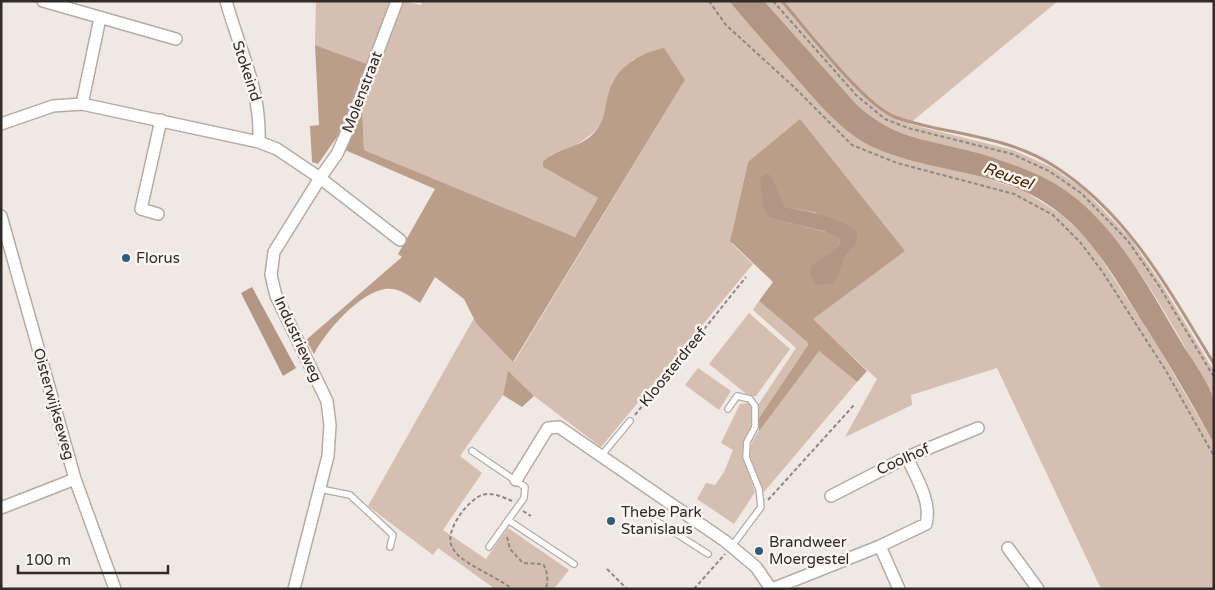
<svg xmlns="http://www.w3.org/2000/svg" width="1215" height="590" font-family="'Varela Round',sans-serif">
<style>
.green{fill:#d4bfb1}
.forest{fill:#ba9e8a;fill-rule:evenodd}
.water{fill:#b29683}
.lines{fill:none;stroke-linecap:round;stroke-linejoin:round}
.stream{stroke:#b29683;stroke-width:3}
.service-casing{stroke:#b3aca7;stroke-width:8}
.minor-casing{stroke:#b3aca7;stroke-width:14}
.path{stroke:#8e8885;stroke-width:2;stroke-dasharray:4 2.5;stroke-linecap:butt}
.service{stroke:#fff;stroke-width:5.5}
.minor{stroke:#fff;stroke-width:11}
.poi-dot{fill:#2a5e7a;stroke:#fef5f0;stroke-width:2}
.labels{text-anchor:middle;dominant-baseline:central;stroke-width:5;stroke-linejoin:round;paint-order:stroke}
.street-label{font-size:15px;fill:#2e2b29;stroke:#fef5f0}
.poi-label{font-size:15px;fill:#2e2b29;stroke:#fef5f0;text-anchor:start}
.water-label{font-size:16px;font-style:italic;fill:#492301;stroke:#fef5f0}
</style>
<rect width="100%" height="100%" fill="#f0e8e3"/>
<path class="green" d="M316,1H392L367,64L315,45Z
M402,1L421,5L422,1H729L837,121L896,156L974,174L1024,191L1062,215L1092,244L1160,350L1214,444V589H1101L997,368L911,395L912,405L845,437L877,379L812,319L748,162L732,231V244L753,264L601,447L534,396L508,372L503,395L460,456L482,473L443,530L486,559L508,528L569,570L554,589H495L438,548L433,555L368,506L474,318L514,362L685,80L634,59L613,81L603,121L593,133L571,149L550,155L543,167L598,198L575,237L364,150L362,107Z
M764,1H1058L909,124L1013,150L1051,167L1083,189L1130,238L1161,283L1214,371V399C1172,326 1115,207 1034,173C1013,164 989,155 966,150C920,138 893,138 856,104Z
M759,301L807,342L808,345L759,418L758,405L796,348L753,310Z
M749,313L790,349L756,396H749L709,364Z
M819,351L857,382L764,492C758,479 748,463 750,449C752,433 806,367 819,351Z
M698,368L731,391L719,410L685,385Z
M749,403L753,407V423L743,445V455L755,492L734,524L697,499L706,483L715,485L724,472L733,450L721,443L740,404Z"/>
<path class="forest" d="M315,45L367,64L339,134L318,164L312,162L310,126L319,125Z
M664,48L685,80L513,362L476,323L464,299L435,277L420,303C410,296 398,287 385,289C359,293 325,332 314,354L306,340L402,257L398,254L435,189L345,150L358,122L362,107L364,150L575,237L598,198L543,167V162C554,149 578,149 593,134C609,117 603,103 612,84C621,64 644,52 664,48Z
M800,119L905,251L813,319L867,371L857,382L819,351L759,431V418L808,345L807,342L759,301L773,282L730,241L748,162ZM771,175L783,207L815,212L857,243L845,256L842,262L810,266C822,255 829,257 840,244L839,238L834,234L769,218Z
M508,371L534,396L522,407L503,395Z"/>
<path class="water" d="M729,1H764L856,104C893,138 920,138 966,150C989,155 1012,164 1034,173C1105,203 1144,280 1181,342C1190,357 1209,383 1213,398C1215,411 1214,431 1214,444C1191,401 1167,360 1141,320C1115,278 1091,234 1050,206C997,169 932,173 875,148C841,133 815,99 791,72C770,48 749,25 729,1Z
M766,174L771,175L784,207C809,212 836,215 857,232V243L845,256L839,274L833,283L817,285L810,276V266C822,255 829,257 840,244L839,238L824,231L769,218L764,210L760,178Z
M252,287L296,368L283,376L241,293Z"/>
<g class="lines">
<path class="stream" d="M782,1C806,29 864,105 895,117C908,122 922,125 935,128C975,136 1019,143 1054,166C1128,213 1169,290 1214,364"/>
<defs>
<path id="service" d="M728,409L737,396L750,399L755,406V427L747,442L746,457L759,489L761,507L732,546
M472,451L525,487L524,498L489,547
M601,456L630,421
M320,489L350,495L393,535L390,547
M508,520L574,564
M655,520L708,554"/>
<path id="minor" d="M43,1L176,39
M226,1C240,52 261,88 259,142
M397,1L350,125L337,154L320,178L400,240
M82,104L100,18
M1,124L53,106L82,104L259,142L277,149L320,178L274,252L271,275L276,296L327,401L330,425L328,456L294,589
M158,214L141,209L161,120
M1,216L75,479L115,589
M516,480L548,428L559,427L725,541L756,567L771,589
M831,496L907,457L978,428
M1,508L75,479
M880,546L899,589
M1008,548L1038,589
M772,589L880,546L926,524C932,501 916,478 907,457"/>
</defs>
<use href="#service" class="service-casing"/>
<use href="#minor" class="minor-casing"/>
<path class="path" d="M709,1L726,25L794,87L852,145L897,163L1014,194L1053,215L1080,242L1102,271L1166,371L1214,456
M773,1L856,95L885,119L908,128L1012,154L1049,171L1081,193L1128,241L1159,286L1214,377
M635,415L746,277
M768,500L854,405
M512,501C503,497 492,492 482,495C468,500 446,529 451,544C456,563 496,575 512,589
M523,511L531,516
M507,537L510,549L523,563L543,564C548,572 548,580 546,589
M607,569L627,589
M694,589L725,554"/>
<use href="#service" class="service"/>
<use href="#minor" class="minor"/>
</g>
<g class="poi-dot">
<circle cx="126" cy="258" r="5"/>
<circle cx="611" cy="521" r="5"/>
<circle cx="759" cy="551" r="5"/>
</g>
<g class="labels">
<g class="street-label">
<text transform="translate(247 71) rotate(72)">Stokeind</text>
<text transform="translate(362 92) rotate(-69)">Molenstraat</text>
<text transform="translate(298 339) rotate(65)">Industrieweg</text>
<text transform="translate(673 367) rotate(-51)">Kloosterdreef</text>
<text transform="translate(54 404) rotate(74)">Oisterwijkseweg</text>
<text transform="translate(903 459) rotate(-24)">Coolhof</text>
</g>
<g class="poi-label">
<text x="136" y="258">Florus</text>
<text x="621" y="512">Thebe Park<tspan x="621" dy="17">Stanislaus</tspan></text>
<text x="769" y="542">Brandweer<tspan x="769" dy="17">Moergestel</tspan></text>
</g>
<g class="water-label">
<text transform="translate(1008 176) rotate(20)">Reusel</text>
</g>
</g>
<rect width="1215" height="590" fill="none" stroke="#2e2b29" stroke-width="5"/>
<path d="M18 565v8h150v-8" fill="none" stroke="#2e2b29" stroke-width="2.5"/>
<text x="25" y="565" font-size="15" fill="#2e2b29" stroke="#fef5f0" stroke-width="4" paint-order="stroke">100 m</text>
</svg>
